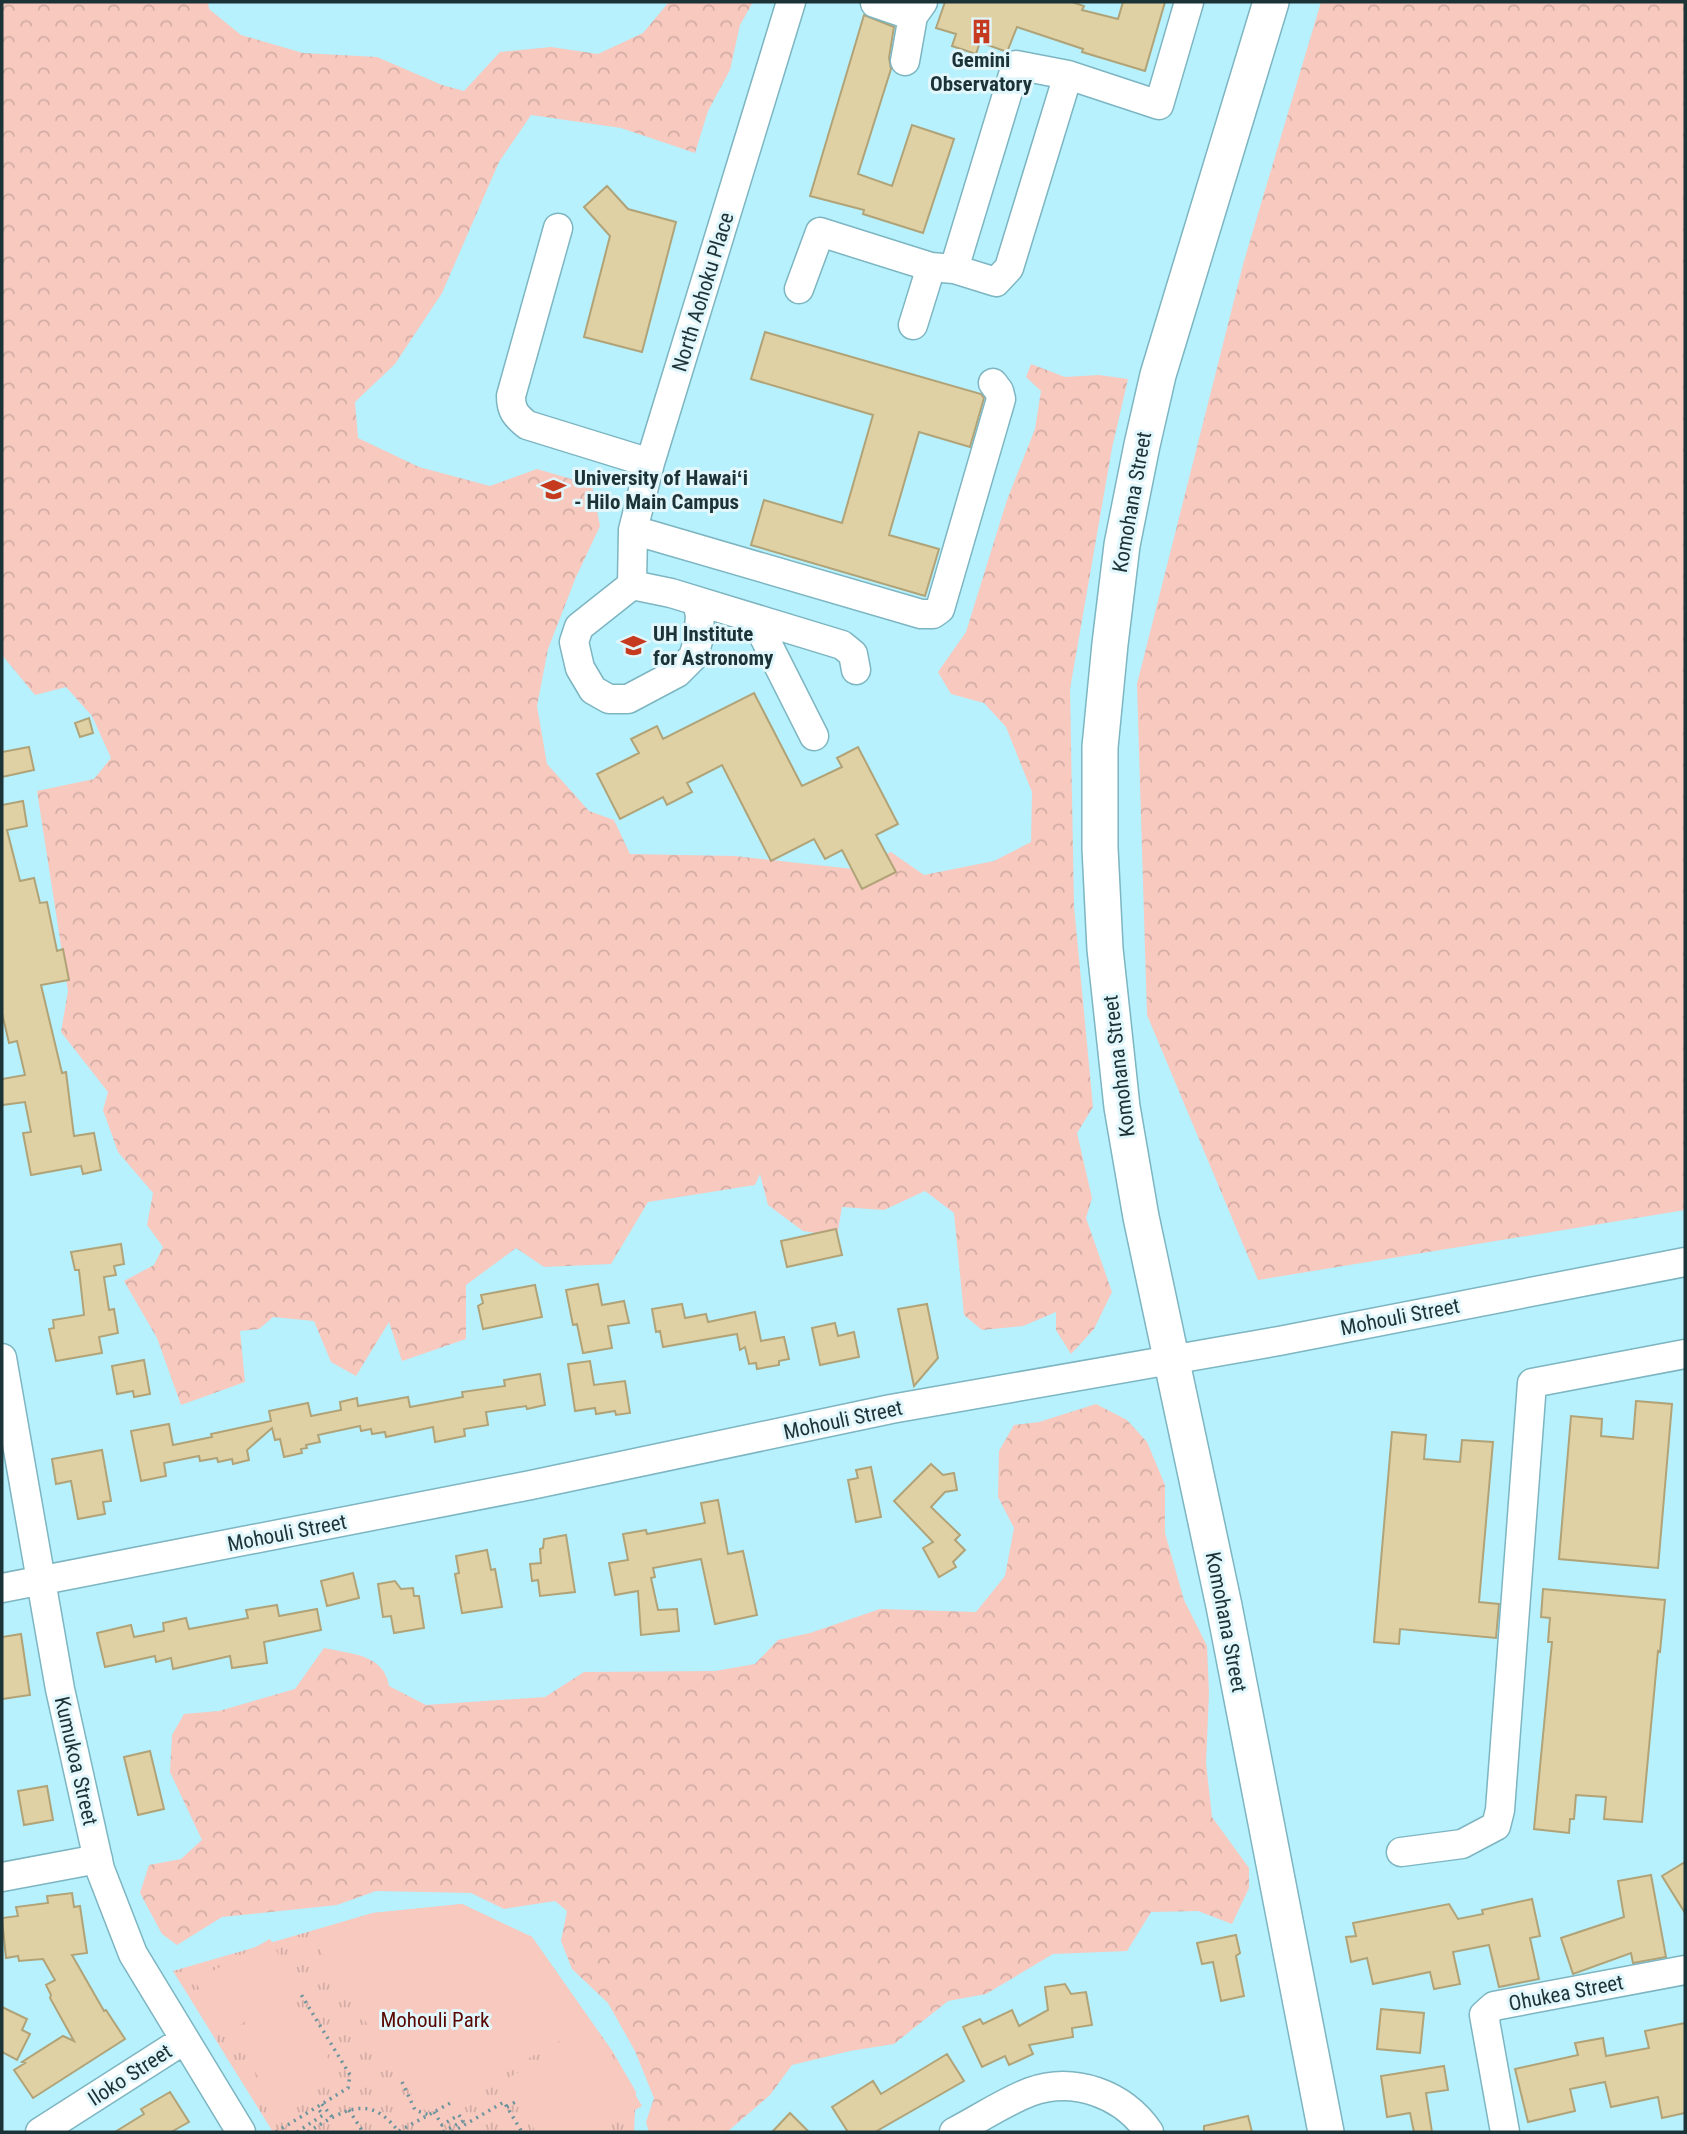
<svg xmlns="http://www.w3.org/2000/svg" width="1687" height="2134" font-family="'Roboto Condensed',sans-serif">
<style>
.grass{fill:url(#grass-tufts)}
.forest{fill:url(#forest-crowns)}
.pitch{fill:#f7c9bf}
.building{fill:#dfd1a4;stroke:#b1a378;stroke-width:2}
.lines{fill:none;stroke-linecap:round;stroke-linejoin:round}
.minor-casing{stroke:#7db5c1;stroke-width:31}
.major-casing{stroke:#7db5c1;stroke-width:38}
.path{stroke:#6b949d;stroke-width:3.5;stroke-dasharray:2 5;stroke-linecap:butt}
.minor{stroke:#fff;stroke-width:28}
.major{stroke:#fff;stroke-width:35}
.labels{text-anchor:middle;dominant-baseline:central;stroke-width:6;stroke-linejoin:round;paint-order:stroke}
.poi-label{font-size:21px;font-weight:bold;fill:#1b3237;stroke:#e1f7fc;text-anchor:start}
.street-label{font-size:21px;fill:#1b3237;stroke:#e1f7fc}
.park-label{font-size:21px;fill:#580600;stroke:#e1f7fc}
</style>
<defs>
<pattern id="grass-tufts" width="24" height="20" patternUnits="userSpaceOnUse" patternTransform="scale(1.75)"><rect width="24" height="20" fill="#f7c9bf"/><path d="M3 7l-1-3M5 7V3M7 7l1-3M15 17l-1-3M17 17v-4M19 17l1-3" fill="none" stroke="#d3ada5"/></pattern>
<pattern id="forest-crowns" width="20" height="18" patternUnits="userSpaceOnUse" patternTransform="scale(1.75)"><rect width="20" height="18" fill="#f7c9bf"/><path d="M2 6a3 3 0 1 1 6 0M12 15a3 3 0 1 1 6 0" fill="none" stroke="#d3ada5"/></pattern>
</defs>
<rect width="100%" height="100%" fill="#b7f1fd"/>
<path class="grass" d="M462,1904L532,1937L613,2052L636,2092L634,2132H273L173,1971L373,1913Z"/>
<path class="forest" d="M2,2H208L209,9L241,35L303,53L377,57L442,85L464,91L500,52L551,47L598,54L643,33L669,2H753L740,25L730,70L708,111L695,153L621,128L531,115L499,162L442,293L395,364L355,402L358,438L419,467L490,486L537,469L592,485L600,526L576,577L548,649L537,706L547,764L589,811L614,820L630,854L735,856L853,869L891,852L924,875L994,861L1031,842L1032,792L1006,727L984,703L951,694L938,672L966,632L1007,500L1035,429L1041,391L1026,377L1031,364L1065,377L1099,375L1128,379L1112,448L1070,689L1074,906L1093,1107L1077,1133L1092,1198L1086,1218L1112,1292L1094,1329L1071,1354L1056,1330V1312L1023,1326L982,1330L964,1315L954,1213L925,1191L884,1210L842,1207L837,1236L803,1231L768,1205L760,1174L755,1185L648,1202L611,1264L544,1267L516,1248L466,1285V1339L402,1361L389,1322L356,1376L331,1362L314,1321L273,1317L259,1329L240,1331L245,1382L181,1405L157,1338L124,1281L154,1265L163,1247L147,1225L153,1193L118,1152L103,1110L108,1092L61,1032L68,991L37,791L94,779L111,758L92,716L66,687L35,695L2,655Z
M1321,2H1685V1210L1258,1280L1147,1015L1137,684L1244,261Z
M1096,1404L1127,1420L1147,1442L1165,1485V1533L1184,1600L1207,1646L1209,1693L1206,1763L1212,1817L1249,1868V1888L1232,1924L1198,1911L1151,1912L1127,1951L1053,1954L986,1994L948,2001L894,2044L850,2051L792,2065L770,2095L727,2132H649L646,2122L654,2098L635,2051L608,2003L572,1969L561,1941L567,1911L555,1901L504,1909L471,1893L376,1891L337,1905L222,1917L177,1945L162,1934L140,1893L149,1865L181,1859L202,1840L170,1772L172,1735L184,1714L219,1711L295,1689L324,1648C351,1654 384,1654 389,1686L426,1705L545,1697L584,1672L715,1671L755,1664L778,1640L810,1633L880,1609L976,1612L1005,1576L1014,1528L998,1497L999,1451L1014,1425L1039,1422Z"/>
<path class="pitch" d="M462,1904L532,1937L592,2023L433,2111L421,2109L309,1932L373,1913Z
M270,1939L299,1991L225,2033L195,1981Z
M296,2005L339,2076L279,2112L236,2040Z
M595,2027L642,2106L597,2132H536L505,2080Z"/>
<path class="building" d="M945,2H1072L1084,6L1082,10L1118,19L1123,2H1165L1145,71L1082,52L1083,49L1017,27L1007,52L980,42L976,54L952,46L956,34L936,28Z
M864,15L894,27L889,58L891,69L858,174L892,186L912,125L954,139L923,233L863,214L864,210L810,196Z
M607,186L628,209L676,222L642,352L584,337L610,236L584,207Z
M765,332L981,394L984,398L970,447L919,432L889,535L939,549L925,596L751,545L764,500L842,523L873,415L751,379Z
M754,693L802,786L842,767L837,758L858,747L898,824L876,835L896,872L862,889L842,850L825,859L814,839L771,861L722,765L687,783L692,792L667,805L663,797L620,819L597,774L639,753L631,739L657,726L663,739Z
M89,718L93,733L80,737L75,723Z
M29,747L34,770L2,777V752Z
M23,801L27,826L7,830L20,881L34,878L40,903L47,902L57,951L63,949L69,980L41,985L62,1073L66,1072L74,1136L94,1133L101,1170L83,1174L81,1166L31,1175L23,1133L31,1132L25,1102L2,1105V1079L25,1075L17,1041L9,1043L2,1013V805Z
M836,1229L842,1255L787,1267L781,1241Z
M121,1244L124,1264L114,1266L116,1275L104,1277L109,1310L114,1309L118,1333L99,1337L102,1353L56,1361L49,1329L54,1328L53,1320L84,1315L79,1270H75L71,1252Z
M598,1284L602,1305L624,1301L629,1323L608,1326L612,1348L583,1353L577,1324L573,1325L566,1290Z
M535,1285L542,1317L483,1329L478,1306L483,1303L481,1295Z
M682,1304L685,1318L706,1314L708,1322L755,1312L761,1341L784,1337L789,1359L779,1361V1365L757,1369L756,1363L749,1364L745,1347L740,1350L737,1334L663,1347L660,1331L656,1332L652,1309Z
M927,1304L938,1358L914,1386L898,1309Z
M835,1323L838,1336L854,1332L859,1357L820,1365L812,1328Z
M144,1360L150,1394L134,1397L133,1391L117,1394L112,1366Z
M590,1361L594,1385L625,1381L630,1413L616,1415L615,1411L596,1414L595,1408L575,1411L568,1364Z
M540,1374L545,1405L527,1409L526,1406L486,1412L488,1425L464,1429L465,1436L435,1442L433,1427L386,1437L385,1432L372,1434L371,1429L361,1431L360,1426L318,1435L320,1442L306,1445L307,1448L301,1449L302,1453L284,1457L280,1439L275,1440L272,1428L247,1450L249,1460L233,1464L232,1459L218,1462L217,1458L200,1461L199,1456L164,1463L166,1476L141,1481L131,1431L169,1424L173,1445L212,1437L211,1434L271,1421L269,1411L308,1403L311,1416L341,1410L340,1402L357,1398L358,1406L408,1397L410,1407L463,1397L462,1392L505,1386L504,1380Z
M1636,1401L1672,1404L1658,1568L1559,1559L1571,1416L1602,1419L1601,1436L1633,1439Z
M1392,1432L1426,1435L1424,1459L1460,1462L1462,1440L1493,1442L1479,1602L1499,1604L1496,1638L1400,1629L1399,1644L1374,1642Z
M102,1450L111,1501L103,1502L105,1514L78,1519L71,1481L56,1484L52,1459Z
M931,1464L943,1475L954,1473L957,1490L945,1492L931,1507L960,1535L955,1540L965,1550L953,1562L956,1567L939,1577L923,1548L933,1542L894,1501Z
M871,1467L881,1517L856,1522L848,1480L858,1478L856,1470Z
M718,1500L728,1554L743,1551L757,1615L715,1624L701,1559L653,1568L655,1577L651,1578L658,1610L677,1609L679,1631L641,1635L638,1591L615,1595L609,1563L628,1560L623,1534L646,1530L647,1534L705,1523L701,1503Z
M566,1535L575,1592L540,1596L538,1580L532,1581L530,1564L541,1563L540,1549L543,1548L544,1539Z
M487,1550L491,1570L495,1569L502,1607L462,1613L455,1574L459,1573L456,1556Z
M353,1573L359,1598L327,1606L321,1581Z
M395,1581L401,1589L413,1588L414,1596H419L424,1628L394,1633L391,1616L383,1617L378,1584Z
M1543,1589L1665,1600L1660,1652L1658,1651L1642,1822L1604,1819L1606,1797L1576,1795L1574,1819H1570L1569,1833L1534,1829L1552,1642H1548L1550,1618L1541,1617Z
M277,1605L279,1616L317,1609L321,1630L264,1642L267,1663L232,1668L230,1656L173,1669L171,1658L156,1662L155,1656L105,1667L97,1633L131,1625L134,1637L164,1631L163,1623L186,1618L189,1629L248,1618L246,1610Z
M21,1634L30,1695L2,1699V1637Z
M150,1751L164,1809L138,1815L124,1757Z
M47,1786L53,1820L24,1825L18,1791Z
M1685,1862V1913L1662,1876Z
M1651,1875L1666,1957L1633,1963L1631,1953L1573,1974L1561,1938L1624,1917L1618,1881Z
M72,1893L74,1907L80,1906L87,1953L72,1955L104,2011L106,2010L125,2039L33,2098L14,2070L25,2063L22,2062L63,2036L74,2041L50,1998L51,1995L46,1985L55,1980L43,1959L19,1961L18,1956L6,1958L2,1918L18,1916L16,1907L48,1903L47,1896Z
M1532,1899L1540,1936L1530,1938L1539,1979L1499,1987L1489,1945L1453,1952L1460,1984L1434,1989L1430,1972L1373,1984L1367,1958L1351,1962L1346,1937L1356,1936L1353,1923L1449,1904L1458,1919L1483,1914L1482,1910Z
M1236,1935L1240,1953L1236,1956L1244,1996L1221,2001L1213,1962L1202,1964L1197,1943Z
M1065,1984L1071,1994L1086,1992L1092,2025L1072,2028L1073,2037L1029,2045L1033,2054L1009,2065L1005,2056L982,2067L963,2027L980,2019L983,2024L1012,2010L1019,2026L1048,2010L1045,1987Z
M2,2007L27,2019L22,2030L30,2034L17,2060L2,2052Z
M1381,2009L1424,2013L1420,2053L1377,2049Z
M1685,2023V2113L1662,2118L1658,2097L1611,2107L1605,2082L1570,2089L1575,2111L1528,2122L1515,2069L1578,2055L1575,2043L1603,2038L1606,2056L1649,2048L1645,2031Z
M947,2054L964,2081L875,2132H848L832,2107L873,2081L881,2094Z
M1444,2066L1448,2090L1426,2093L1432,2132H1414L1410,2113L1387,2117L1381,2076Z
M170,2092L189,2122L171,2132H115L144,2114L141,2109Z
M790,2113L809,2132H772Z
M1248,2116L1252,2132H1204V2126Z"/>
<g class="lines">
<defs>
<path id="minor" d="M875,3L913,16
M905,61L913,16L923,2
M1068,75L1009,268L996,282L954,269L1016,65L1068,75L1159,105L1189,2
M558,228L511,396C511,411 516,416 527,425L650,463
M799,289L820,232L931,267L954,269
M913,325L931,267
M633,530L921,614H933L940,609L1001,399L999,391L993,383
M632,585L633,530L650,463L791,2
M697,601L700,616L698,641L693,657L677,673L628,699H609L593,690L580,668L574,642L579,627L632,585L671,593L842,645L853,654L856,670
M755,619L814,736
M2,1358L60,1689L100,1869L133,1954L241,2132
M2,1588L531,1485L891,1409L1279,1341L1685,1262
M1401,1852L1462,1844L1496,1826L1500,1810L1532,1383L1685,1354
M2,1877L98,1859
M40,2132L184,2040
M954,2132C979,2119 1004,2102 1030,2092C1074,2076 1123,2094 1149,2132
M1505,2132L1484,2015L1494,2006L1685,1970"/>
<path id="major" d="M1271,2L1158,375L1142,445L1122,545L1110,644L1100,747V848L1105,949L1122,1107L1141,1217L1224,1606L1326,2132"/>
</defs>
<use href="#minor" class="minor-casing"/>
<use href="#major" class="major-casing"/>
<path class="path" d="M402,2082L415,2110L429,2115
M322,2104L332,2117
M507,2107L517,2101
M349,2110L363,2132
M434,2112L442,2125L459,2115L463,2121L443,2132
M399,2131L454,2101
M276,2132L348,2088L350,2075L299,1991
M297,2132L323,2115L317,2107
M308,2132C342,2111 369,2092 398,2131
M452,2132L504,2102L522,2132"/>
<use href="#minor" class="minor"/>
<use href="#major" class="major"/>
</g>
<defs>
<symbol id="building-bare" viewBox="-9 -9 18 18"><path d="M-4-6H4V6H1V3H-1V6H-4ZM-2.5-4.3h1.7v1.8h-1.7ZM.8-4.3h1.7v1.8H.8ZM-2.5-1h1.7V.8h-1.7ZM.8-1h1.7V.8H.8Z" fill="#c63b20" stroke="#e1f7fc" stroke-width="2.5" paint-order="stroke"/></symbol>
<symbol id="university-bare" viewBox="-9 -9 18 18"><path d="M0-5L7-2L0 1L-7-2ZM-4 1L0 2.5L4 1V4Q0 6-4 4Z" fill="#c63b20" stroke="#e1f7fc" stroke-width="2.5" paint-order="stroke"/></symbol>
</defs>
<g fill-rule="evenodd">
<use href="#building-bare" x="964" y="14" width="35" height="35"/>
<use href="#university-bare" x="536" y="472" width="35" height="35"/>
<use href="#university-bare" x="616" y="628" width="35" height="35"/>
</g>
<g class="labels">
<g class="poi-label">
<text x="981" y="60" text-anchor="middle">Gemini<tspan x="981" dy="24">Observatory</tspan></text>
<text x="574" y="478">University of Hawaiʻi<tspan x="574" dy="24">- Hilo Main Campus</tspan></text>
<text x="653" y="634">UH Institute<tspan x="653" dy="24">for Astronomy</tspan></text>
</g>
<g class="street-label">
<text transform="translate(703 292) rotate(-73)">North Aohoku Place</text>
<text transform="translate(1132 502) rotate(-80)">Komohana Street</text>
<text transform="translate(1119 1066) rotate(-97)">Komohana Street</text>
<text transform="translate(1400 1317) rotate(-11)">Mohouli Street</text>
<text transform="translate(843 1420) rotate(-12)">Mohouli Street</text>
<text transform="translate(287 1533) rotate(-11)">Mohouli Street</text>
<text transform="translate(1226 1622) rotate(79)">Komohana Street</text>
<text transform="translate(76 1761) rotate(77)">Kumukoa Street</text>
<text transform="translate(1566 1993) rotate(-11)">Ohukea Street</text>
<text transform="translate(130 2075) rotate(-33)">Iloko Street</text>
</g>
<g class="park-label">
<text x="435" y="2020">Mohouli Park</text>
</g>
</g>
<rect width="1687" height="2134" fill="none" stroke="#1b3237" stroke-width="7"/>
</svg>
